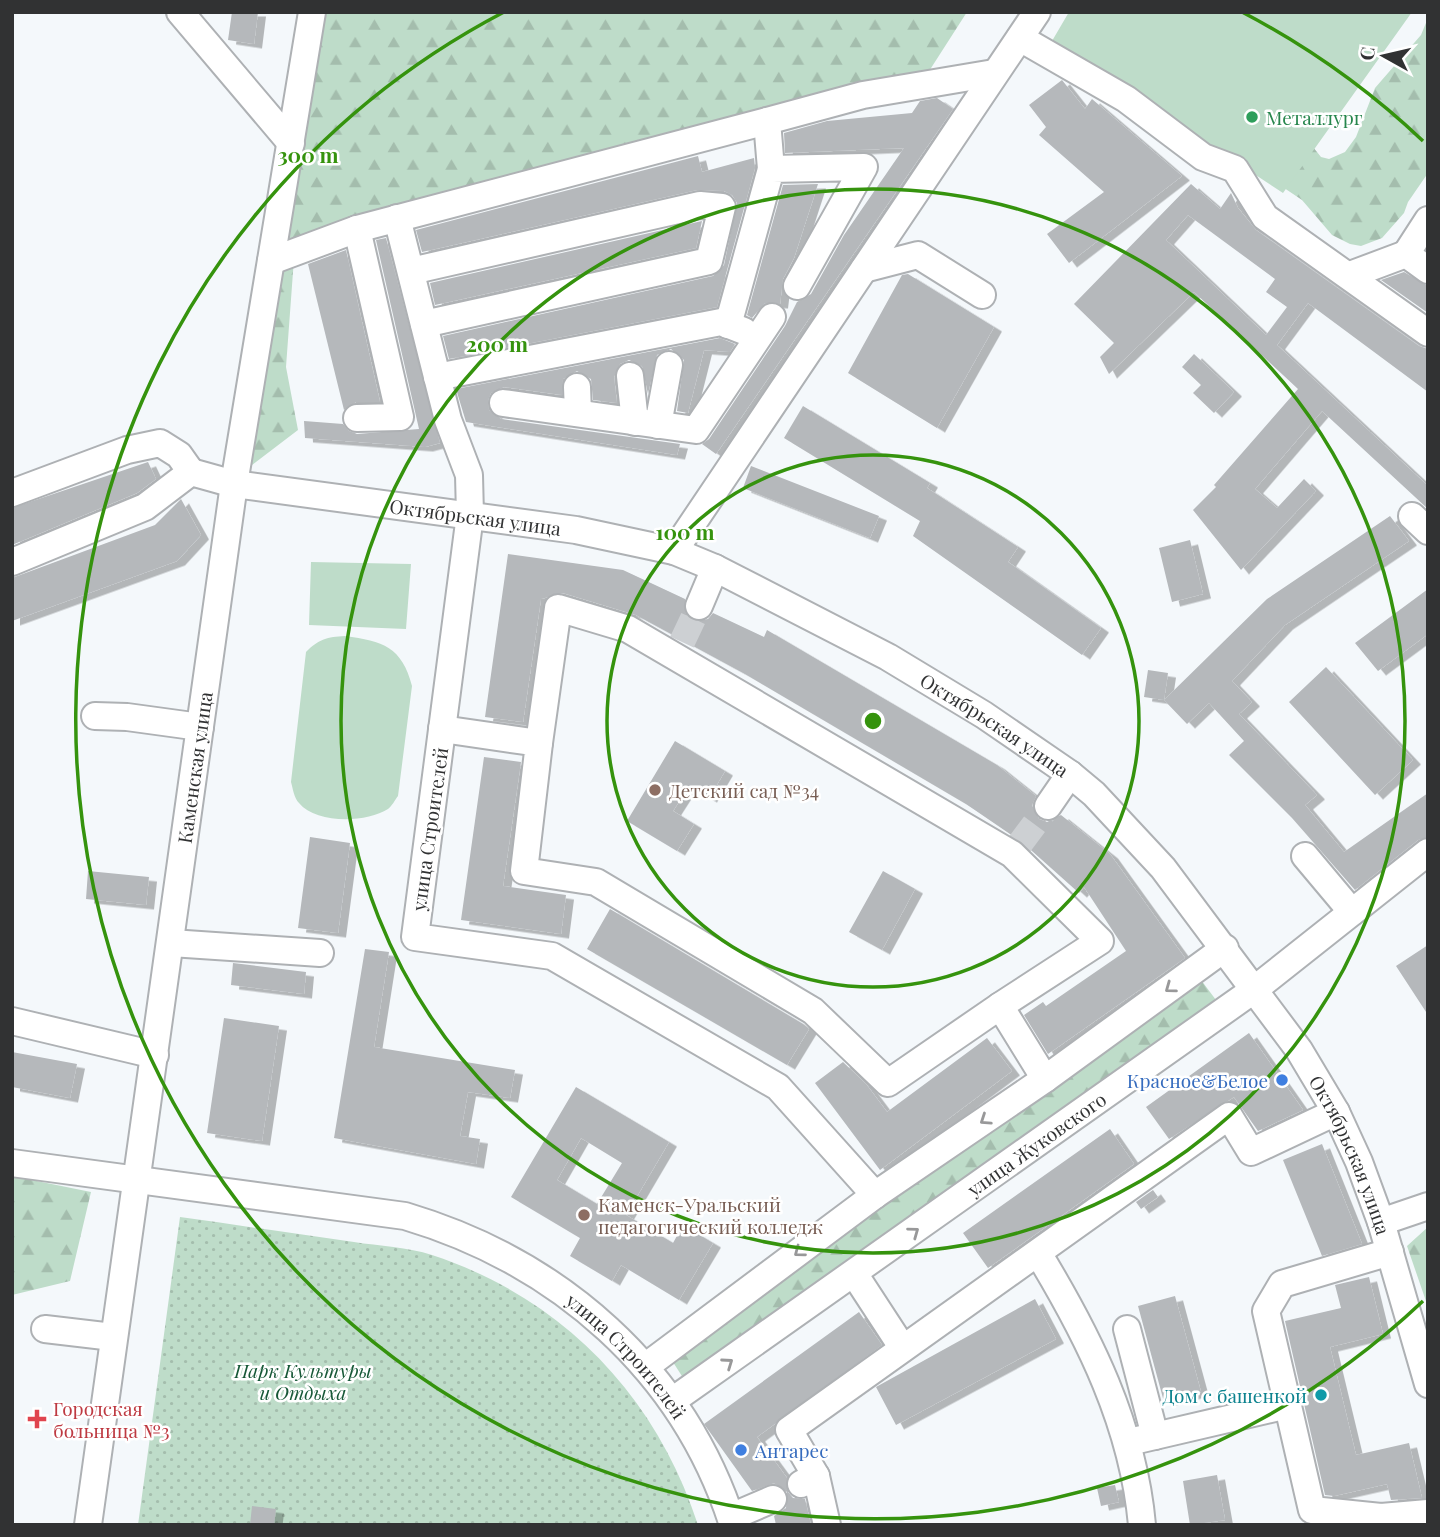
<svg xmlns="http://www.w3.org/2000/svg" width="1440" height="1537" font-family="'Playfair Display',serif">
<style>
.forest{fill:url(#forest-firs)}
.park{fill:url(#park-dots)}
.pitch{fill:#bedcc9}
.building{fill:#b5b8bb;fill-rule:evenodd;filter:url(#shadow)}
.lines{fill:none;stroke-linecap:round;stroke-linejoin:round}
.minor-tunnel{stroke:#cdd0d3;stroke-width:26;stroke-dasharray:26 13;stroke-linecap:butt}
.minor-casing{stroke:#aeb1b4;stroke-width:30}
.minor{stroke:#fff;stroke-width:26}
.oneway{stroke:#989899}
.ring{fill:none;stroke:#35930d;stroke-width:3.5}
.leisure-dot{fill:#2e9e5b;stroke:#fff;stroke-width:2.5}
.education-dot{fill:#8d6e63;stroke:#fff;stroke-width:2.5}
.shop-dot{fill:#3f7fe0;stroke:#fff;stroke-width:2.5}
.culture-dot{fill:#0f9aa8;stroke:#fff;stroke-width:2.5}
.health-dot{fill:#e0444e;stroke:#fff;stroke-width:2.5}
.labels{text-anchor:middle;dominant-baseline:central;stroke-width:5;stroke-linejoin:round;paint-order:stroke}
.leisure-label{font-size:19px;fill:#27864d;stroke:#fff;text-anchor:start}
.street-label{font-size:19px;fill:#313233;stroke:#fff}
.education-label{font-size:19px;fill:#785e54;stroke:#fff;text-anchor:start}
.shop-label{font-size:19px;fill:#366cbe;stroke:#fff;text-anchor:end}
.park-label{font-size:19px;font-style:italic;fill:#175837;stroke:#fff}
.culture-label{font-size:19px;fill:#0d838f;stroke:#fff;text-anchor:end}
.health-label{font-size:19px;fill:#be3a42;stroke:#fff;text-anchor:start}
.centre{fill:#35930d;stroke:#fff;stroke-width:3.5}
.ring-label{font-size:21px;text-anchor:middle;font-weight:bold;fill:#35930d;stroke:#fff;stroke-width:5;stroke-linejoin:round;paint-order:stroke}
</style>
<defs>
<pattern id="forest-firs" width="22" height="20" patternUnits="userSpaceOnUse" patternTransform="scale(1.75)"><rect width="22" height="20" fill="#bedcc9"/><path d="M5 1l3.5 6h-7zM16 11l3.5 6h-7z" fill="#a4bdad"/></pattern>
<pattern id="park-dots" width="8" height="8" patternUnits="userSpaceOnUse" patternTransform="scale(1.75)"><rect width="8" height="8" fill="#bedcc9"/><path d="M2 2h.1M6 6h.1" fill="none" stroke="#a4bdad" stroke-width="1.8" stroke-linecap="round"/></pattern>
<filter id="shadow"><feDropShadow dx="8" dy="4.5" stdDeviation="0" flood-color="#0004"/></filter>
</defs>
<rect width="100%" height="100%" fill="#f4f8fb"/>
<path class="forest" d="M324,12H967L924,79L295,245L286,367L298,430L244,471Z
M1428,18V173L1408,202L1404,213L1382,238L1361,246L1350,244L1332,235L1302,200L1238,157L1309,142L1321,157L1329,159L1345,152L1356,137L1375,88L1421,35Z
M1198,976L1216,1000L687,1384L671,1359Z
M12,1176L91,1192L70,1281L12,1295Z
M1428,1227V1307L1407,1246Z"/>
<path class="park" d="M180,1217C238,1225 296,1234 354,1242C379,1246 408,1247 432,1255C562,1298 656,1395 698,1525H138Z"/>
<path class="pitch" d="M1069,12H1412L1283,193L1052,41Z
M311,562L411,564L406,629L309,625Z
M345,636C383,641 402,647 412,686L398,796C395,800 392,806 388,809C366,823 316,824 299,803C294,798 293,789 291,782L306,652C319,639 327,637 345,636Z"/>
<path class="building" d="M232,12H258L254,44L228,40Z
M1062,80L1085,109L1092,99L1182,176L1069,263L1047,234L1104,192L1039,135L1046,127L1029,105Z
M937,98L953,109L716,454L702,444L709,439L785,326L797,302L811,294L844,235L904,148L785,153L784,133L827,121L912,113L920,101Z
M698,156L702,172L754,158L755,168L717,307L449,359L443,336L713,276L724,265L737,203L732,195L724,191L697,190L422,252L416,230Z
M818,184L794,258L783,279L780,304L765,303L752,318L747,315L783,185Z
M1191,184L1220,209L1231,193L1238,208L1256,230L1419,346L1428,349V392L1308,303L1277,345L1428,486V509L1322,411L1255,489L1277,508L1304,479L1316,491L1241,570L1193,510L1216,487L1214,485L1298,389L1194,292L1109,374L1100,357L1114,343L1074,304ZM1188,215L1275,279L1266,292L1287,307L1266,335L1166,240Z
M702,221L696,248L435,305L430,283Z
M386,238L440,443L425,447L305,438L304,421L343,424L349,431L357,434L419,429L376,240Z
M346,250L380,402H356L344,410L308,264Z
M1404,272L1428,286V313L1381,280Z
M908,274L994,327L937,428L848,373L902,275Z
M720,338L735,344L730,352L704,350L688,413L677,411L684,360L671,349L657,355L648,394L642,366L629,360L620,364L614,377L617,403L593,400L591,379L577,371L563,379L562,395L504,387L491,393L488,400L489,410L501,419L680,444L677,455L466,422L456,389Z
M1194,354L1234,392L1214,413L1193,393L1201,385L1182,367Z
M803,406L930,483L927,488L1018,547L1008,562L1101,628L1082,655L913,536L920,521L784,438Z
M148,462L156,479L137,493L12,545V508Z
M751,466L879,516L870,538L743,488Z
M181,499L201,535L177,561L12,621V578L155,525Z
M1390,516L1409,541L1285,625L1232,681L1252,702L1239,714L1317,795L1305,805L1344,852L1428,793V837L1418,840L1355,890L1292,818L1229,755L1244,741L1209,703L1187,724L1164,700L1267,599Z
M1190,540L1203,594L1172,602L1159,548Z
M508,554L623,570L685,599L686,615L694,621L708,619L713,613L764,637L767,630L997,765L1036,796L1032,805L1039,819L1047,822L1061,815L1110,854L1185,958L1048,1054L1024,1015L1043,1002L1046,1006L1126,951L1084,887L1079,893L1023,843L966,804L745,674L636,615L563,593L541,599L523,722L485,717Z
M1428,589V634L1378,671L1355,643Z
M1326,667L1413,760L1375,795L1289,702Z
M1148,670L1168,673L1164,700L1144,697Z
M675,741L725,771L709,798L689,786L673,811L694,824L677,851L627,821Z
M484,757L521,762L503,886L566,895L561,934L461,920Z
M310,837L350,843L338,933L298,928Z
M88,871L149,877L146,905L86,899Z
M883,871L915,889L882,950L849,932Z
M610,909L803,1024L809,1029L787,1065L587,949Z
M1428,945V1015L1396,966Z
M365,949L389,952L374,1047L515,1070L510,1098L468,1092L460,1136L480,1139L476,1164L334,1138Z
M233,963L306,972L304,994L231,985Z
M224,1018L279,1026L262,1141L207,1133Z
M1249,1033L1303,1110L1258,1131L1234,1097L1169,1139L1146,1107Z
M987,1038L1012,1071L880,1170L815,1083L843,1062L866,1084L887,1112Z
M12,1052L77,1064L70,1098L12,1087Z
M576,1087L669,1142L626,1215L673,1243L683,1225L713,1243L679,1300L621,1265L612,1281L570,1256L580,1238L511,1197ZM581,1138L622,1163L597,1204L557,1180Z
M1110,1129L1134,1164L988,1268L963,1233Z
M1322,1144L1362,1244L1322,1256L1283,1160Z
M1153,1190L1158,1197L1141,1209L1136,1202Z
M1369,1277L1383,1334L1330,1347L1356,1455L1409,1443L1422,1498L1391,1500L1387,1484L1334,1496L1325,1495L1285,1321L1341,1308L1335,1285Z
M1175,1296L1201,1392L1164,1402L1138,1306Z
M1035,1299L1056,1339L896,1425L876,1387Z
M859,1312L882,1345L757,1437L787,1478L788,1492L793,1498L805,1499L811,1525H776L774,1516L786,1508L787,1492L774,1483L752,1491L704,1424Z
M1217,1475L1225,1520L1190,1525L1183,1481Z
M1115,1485L1119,1502L1101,1506L1097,1488Z
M252,1506L276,1509L274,1525H250Z"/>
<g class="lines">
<path class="minor-tunnel" d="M682,642L699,606
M1019,845L1048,806"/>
<defs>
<g id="minor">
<path d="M180,12L291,143"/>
<path d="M1020,38L1126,99L1203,157L1235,169L1265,217L1428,333"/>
<path d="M771,169L767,121L863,95L994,73"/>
<path d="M397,218L448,420L469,475L470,515L415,937L552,956L778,1087L875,1195"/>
<path d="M357,229L400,417L357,418"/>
<path d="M1406,254L1428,220"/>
<path d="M271,261L357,229L767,121"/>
<path d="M864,269L918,255L982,295"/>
<path d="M411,271L700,205L722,207L709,261L424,324"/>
<path d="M1350,275L1406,254L1428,270"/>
<path d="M728,325L771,169L864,167L797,286"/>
<path d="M630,376L635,422"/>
<path d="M437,377L721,322L744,331"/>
<path d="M577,387L578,413"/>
<path d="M503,403L696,430L772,317"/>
<path d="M658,425L669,365"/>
<path d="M12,493L127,450L160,443L179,455L191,472"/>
<path d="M1412,516L1428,531"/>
<path d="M674,551L1037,12"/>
<path id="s1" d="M12,562L145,507L191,472L234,484L576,530L674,551L715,568L888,657L984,715L1070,774L1094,794L1163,868L1299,1050L1336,1112L1359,1162L1381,1222L1428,1384"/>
<path d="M699,606L715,568"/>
<path d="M95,716L127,717L200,727"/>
<path d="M442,729L539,743L524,871L596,882L813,1011L888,1083L1000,1006"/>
<path d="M539,743L558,608L628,629L1012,854L1100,941L1000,1006L1045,1079"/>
<path d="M1048,806L1070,774"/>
<path d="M1305,856L1352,912"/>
<path d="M171,943L320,953"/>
<path d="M12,1021L155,1055"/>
<path id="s2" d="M12,1163L405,1216C559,1262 683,1369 733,1525"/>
<path d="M1381,1222L1428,1206"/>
<path d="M1038,1253C1089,1337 1133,1425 1142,1525"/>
<path d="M855,1275L902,1347"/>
<path d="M45,1329L113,1337"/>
<path d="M1127,1329L1155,1436"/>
<path d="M645,1367L875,1195L1045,1079L1225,948"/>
<path id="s3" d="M672,1401L1255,989L1428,852"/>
<path d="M1129,1442L1288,1405"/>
<path d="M816,1476L789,1430L1229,1116L1251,1152L1336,1112"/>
<path d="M801,1484L816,1476L827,1525"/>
<path d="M731,1517L773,1499"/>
<path d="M1381,1517L1428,1513"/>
<path id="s4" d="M88,1525L234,484L312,12"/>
<path d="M1381,1525V1517L1312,1510L1266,1311L1282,1284L1390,1252"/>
</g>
</defs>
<use href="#minor" class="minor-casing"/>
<use href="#minor" class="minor"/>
</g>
<defs><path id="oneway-chevron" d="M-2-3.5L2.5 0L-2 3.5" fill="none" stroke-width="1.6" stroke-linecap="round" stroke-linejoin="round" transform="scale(1.75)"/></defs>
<g class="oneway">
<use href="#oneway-chevron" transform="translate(1170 988) rotate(144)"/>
<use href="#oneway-chevron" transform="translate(985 1120) rotate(146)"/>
<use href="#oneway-chevron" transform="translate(914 1232) rotate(-36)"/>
<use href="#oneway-chevron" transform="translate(799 1252) rotate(143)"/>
<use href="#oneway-chevron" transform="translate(728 1363) rotate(-35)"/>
</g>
<g class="ring">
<circle cx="873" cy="721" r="266"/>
<circle cx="873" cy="721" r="532"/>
<path d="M1423 1301A799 799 0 1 1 504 12M1242 12A799 799 0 0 1 1423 141"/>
</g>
<circle class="leisure-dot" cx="1252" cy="117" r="7"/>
<g class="education-dot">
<circle cx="655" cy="790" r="7"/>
<circle cx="584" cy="1215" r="7"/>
</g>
<g class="shop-dot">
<circle cx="1282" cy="1080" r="7"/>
<circle cx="741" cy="1450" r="7"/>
</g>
<circle class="culture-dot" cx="1321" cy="1395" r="7"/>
<path class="health-dot" d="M33.5 1408.5h7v7h7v7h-7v7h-7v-7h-7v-7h7z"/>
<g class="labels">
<g class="leisure-label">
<text x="1266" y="117">Металлург</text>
</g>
<g class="street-label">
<text stroke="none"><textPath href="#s1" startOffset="490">Октябрьская улица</textPath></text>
<text stroke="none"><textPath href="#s1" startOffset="1057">Октябрьская улица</textPath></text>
<text stroke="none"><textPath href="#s4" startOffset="765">Каменская улица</textPath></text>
<text transform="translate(429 829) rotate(-82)">улица Строителей</text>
<text stroke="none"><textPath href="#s3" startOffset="446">улица Жуковского</textPath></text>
<text stroke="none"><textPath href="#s1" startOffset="1624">Октябрьская улица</textPath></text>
<text stroke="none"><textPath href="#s2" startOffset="663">улица Строителей</textPath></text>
</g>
<g class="education-label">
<text x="669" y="790">Детский сад №34</text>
<text x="598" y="1204">Каменск-Уральский<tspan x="598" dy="22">педагогический колледж</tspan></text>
</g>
<g class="shop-label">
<text x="1268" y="1080">Красное&amp;Белое</text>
<text x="755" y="1450" text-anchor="start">Антарес</text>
</g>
<g class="park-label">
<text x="303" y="1370">Парк Культуры<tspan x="303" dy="22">и Отдыха</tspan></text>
</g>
<g class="culture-label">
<text x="1307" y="1395">Дом с башенкой</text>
</g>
<g class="health-label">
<text x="53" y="1408">Городская<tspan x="53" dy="22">больница №3</tspan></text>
</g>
</g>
<circle cx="873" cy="721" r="10" class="centre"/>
<g class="ring-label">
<text x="308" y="163">300 m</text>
<text x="497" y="352">200 m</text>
<text x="685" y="540">100 m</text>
</g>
<rect width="1440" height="1537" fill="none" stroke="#313233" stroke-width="28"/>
<g transform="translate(1384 56) rotate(278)" stroke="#ffffff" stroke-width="5" paint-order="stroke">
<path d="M0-5L12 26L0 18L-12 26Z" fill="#313233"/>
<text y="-10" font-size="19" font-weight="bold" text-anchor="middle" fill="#313233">С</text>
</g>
</svg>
